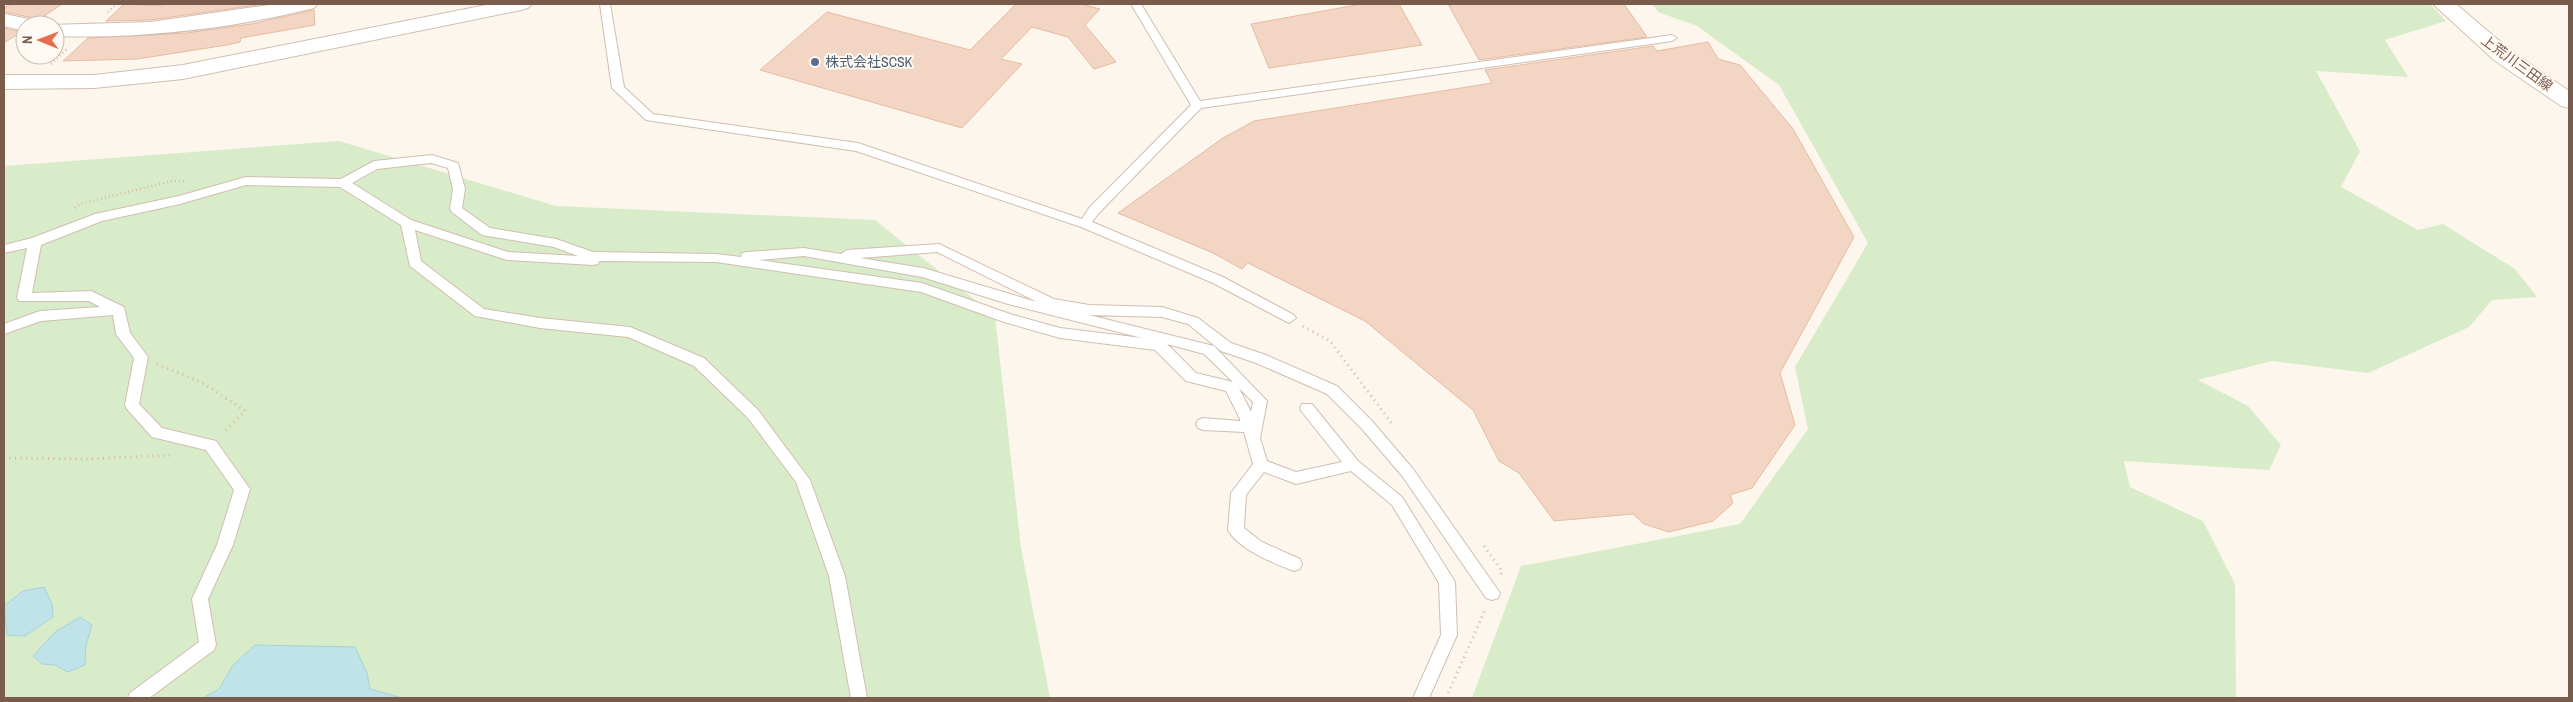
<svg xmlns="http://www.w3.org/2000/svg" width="2573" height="702" font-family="'Archivo Narrow','Noto Sans JP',sans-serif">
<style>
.green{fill:#d8ecc9}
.water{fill:#bfe3e8;stroke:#a5d3da}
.building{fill:#f3d5c3;stroke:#e6bba3}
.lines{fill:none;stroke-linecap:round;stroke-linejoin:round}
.service-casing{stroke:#d1beb0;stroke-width:2}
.minor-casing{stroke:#d1beb0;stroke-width:2}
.tertiary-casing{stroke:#d1beb0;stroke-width:2}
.secondary-casing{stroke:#d6c0b0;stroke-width:2}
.path-far1{stroke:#d9b8a5;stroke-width:2.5;stroke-dasharray:1 3;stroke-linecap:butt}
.path{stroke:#d9b8a5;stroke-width:3;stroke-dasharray:1 4.5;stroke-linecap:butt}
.service{fill:#fff;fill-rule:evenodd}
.minor{fill:#fff;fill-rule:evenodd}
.tertiary{fill:#fff;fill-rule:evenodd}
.secondary{fill:#fff;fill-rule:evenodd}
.service-dot{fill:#5c6f8a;stroke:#fffaf3;stroke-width:2}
.labels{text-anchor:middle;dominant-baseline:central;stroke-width:4;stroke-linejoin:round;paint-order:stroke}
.service-label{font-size:14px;fill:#4e5e75;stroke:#fffaf3;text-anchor:start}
.street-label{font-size:14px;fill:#7a5c4d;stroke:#fffaf3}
</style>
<rect width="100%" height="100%" fill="#fdf6ec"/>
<path class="green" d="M1652,4H2430L2446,21L2385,40L2408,77L2316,71L2360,151L2341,187L2418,230L2443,224L2515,269L2537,297L2492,300L2469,327L2368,373L2272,361L2198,380L2248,406L2281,445L2269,470L2124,461L2130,487L2203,521L2235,584L2236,698H1472L1521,566L1740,524L1808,429L1795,367L1868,243L1779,85L1697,26L1658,12Z
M339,141L556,206L875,220L995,316L1021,548L1050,698H4V166Z"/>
<path class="water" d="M44,587L52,604L53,617L25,636L7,635L4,606L23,591Z
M80,617L92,625L86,645L85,665L68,672L55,665L42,664L33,656L55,632Z
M255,645L355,647L367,673L370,689L402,698H203L219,689L233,665Z"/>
<path class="building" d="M11,4H62L37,21L34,18L4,12V8Z
M124,4L162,6L163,4H264L150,20L106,21Z
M1016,4H1081L1100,9L1085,25L1116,62L1094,69L1068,37L1032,27L1001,59L1022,64L962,128L760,70L827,12L970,50Z
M1362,4H1399L1422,45L1269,68L1251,24Z
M1448,4H1624L1647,37L1479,60Z
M314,10L315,25L241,38L240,42L227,45L137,59L63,61L88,38L186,33L251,24Z
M4,28L21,32L4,43Z
M1708,42L1718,59L1740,65L1793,129L1854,237L1780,373L1795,425L1752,488L1730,495L1733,503L1713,521L1669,532L1644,524L1633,514L1554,521L1519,473L1499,461L1473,410L1365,321L1248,263L1242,269L1213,253L1118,213L1223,138L1254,121L1492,83L1485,70L1653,46L1657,51Z"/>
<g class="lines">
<defs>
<path id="service" d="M600,4H610L624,87L653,114L858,143L1082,219L1089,208L1191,105L1131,4H1141L1200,101L1672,35L1677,38L1672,41L1201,108L1098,214L1092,222L1223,277L1294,315L1296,318L1289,323L1213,283L1081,227L856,151L646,120L612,88Z
M432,155L458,163L465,189L462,208L490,228L556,239L593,252L716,254L741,257L742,253L747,252L804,248L841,254L847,250L939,244L1054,299L1089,305L1162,307L1198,318L1231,343L1266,355L1337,386L1372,421L1413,469L1500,593L1498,598L1492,600L1486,598L1403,477L1362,429L1327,394L1256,363L1221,351L1188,324L1162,317L1089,315L1214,346L1267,401L1260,438L1267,461L1296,472L1342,462L1302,412L1300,408L1302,404H1312L1358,461L1402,497L1455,582L1457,635L1429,698H1413L1441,635L1439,583L1392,505L1351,471L1296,484L1264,472L1246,495L1244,528L1262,542L1300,559L1302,564L1300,569L1294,571C1275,564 1238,549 1228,530L1231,493L1253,464L1244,432L1203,430L1198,428L1196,424L1198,420L1203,418L1240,421V419L1226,391L1186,381L1155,350L1060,338L1004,322L921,292L716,262L599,261L598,264L593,265L507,260L415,230L421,261L484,309L540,318L630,327L704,358L758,410L810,480L845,576L867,698H851L829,576L796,482L748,418L694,366L628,337L540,328L475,316L410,266L401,225L340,187L246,185L180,204L102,221L41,245L32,293L91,291L124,307L130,333L148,357L139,404L162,428L216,441L250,489L233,545L208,599L216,645L214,650L149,698H128L130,693L199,642L192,599L217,545L234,490L206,450L152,437L127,409L125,405L134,358L116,334L113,315L41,321L4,334V324L40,311L100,307L89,301H19L17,298L27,248L4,253V245L32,238L95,214L179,196L246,177L341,179L374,161ZM431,163L448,168L453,189L450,209L452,212L482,235L554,247L578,256L508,252L411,220L352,183L377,169ZM937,252L1037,302L923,268L860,258ZM804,256L922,277L1008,304L1142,338L1060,328L1013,315L922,283L758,260ZM1167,344L1204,354L1233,382L1196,373ZM1239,388L1253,402L1251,412Z"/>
<path id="minor" d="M276,4H318L314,8C230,29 142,39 55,36V25H49L150,22Z
M4,14L34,20L37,25H25V31L4,26Z"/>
<path id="tertiary" d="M491,4H532L528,8L521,10L183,79L94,88L4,89V75H94L183,65Z"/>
<path id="secondary" d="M2433,4H2456L2510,50L2569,91V108L2561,106L2494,60Z"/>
</defs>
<use href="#service" class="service-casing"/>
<use href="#minor" class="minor-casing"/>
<use href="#tertiary" class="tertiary-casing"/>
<use href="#secondary" class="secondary-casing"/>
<path class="path-far1" d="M108,12L117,4
M51,64L68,48
M75,208L80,204L172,181H185"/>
<path class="path" d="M1303,326L1330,341L1393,425
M157,364L203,383L245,411L223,433
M4,458L86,459L173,455
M1484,546L1502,571L1501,574
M1446,698L1485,610"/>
<use href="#service" class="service"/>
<use href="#minor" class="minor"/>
<use href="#tertiary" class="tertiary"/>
<use href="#secondary" class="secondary"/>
</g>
<circle class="service-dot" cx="815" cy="62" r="5"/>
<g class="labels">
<g class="service-label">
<text x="825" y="62">株式会社SCSK</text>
</g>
<g class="street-label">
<text transform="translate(2517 63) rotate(36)">上荒川三田線</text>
</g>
</g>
<rect width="2573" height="702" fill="none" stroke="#7a5c4d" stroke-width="10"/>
<g transform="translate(40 40) rotate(271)"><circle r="24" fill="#fffaf3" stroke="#cabbb1"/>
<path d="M0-4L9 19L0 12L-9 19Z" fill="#e76f51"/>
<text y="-8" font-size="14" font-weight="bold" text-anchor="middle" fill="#7a5c4d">N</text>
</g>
</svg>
